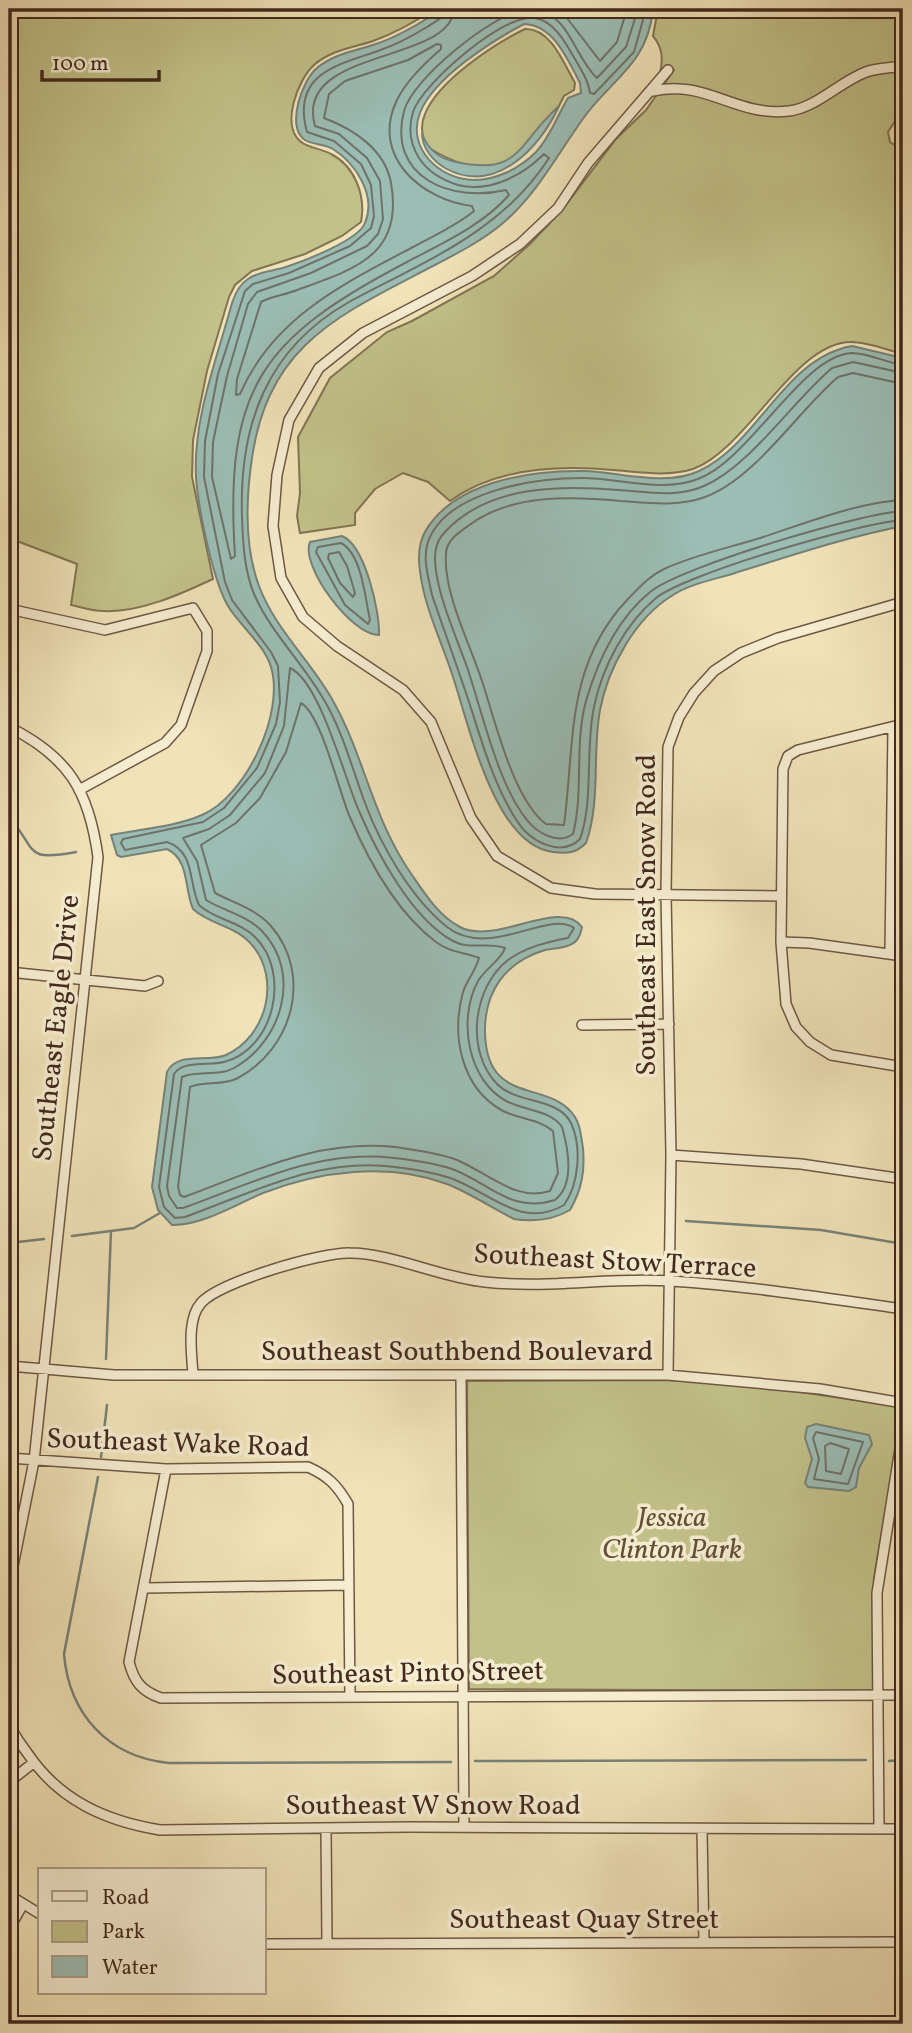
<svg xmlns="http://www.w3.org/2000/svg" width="912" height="2033" font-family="Vollkorn,serif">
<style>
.green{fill:#c2c189;stroke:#827454;stroke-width:2}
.water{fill:#9bbdb4;stroke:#778178;stroke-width:2;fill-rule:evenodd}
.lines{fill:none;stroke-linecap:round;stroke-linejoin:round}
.shore{stroke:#6e7269;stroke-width:2}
.stream{stroke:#778178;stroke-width:2.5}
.minor-casing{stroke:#6e5744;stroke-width:12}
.minor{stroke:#f6edd1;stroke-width:9}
.labels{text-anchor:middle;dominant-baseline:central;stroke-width:7;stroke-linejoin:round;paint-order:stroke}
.street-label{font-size:28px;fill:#42281e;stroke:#f6edd1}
.park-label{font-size:28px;font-style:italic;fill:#624e39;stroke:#f6edd1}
</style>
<rect width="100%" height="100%" fill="#f1e3b8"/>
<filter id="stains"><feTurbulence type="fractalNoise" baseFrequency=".00286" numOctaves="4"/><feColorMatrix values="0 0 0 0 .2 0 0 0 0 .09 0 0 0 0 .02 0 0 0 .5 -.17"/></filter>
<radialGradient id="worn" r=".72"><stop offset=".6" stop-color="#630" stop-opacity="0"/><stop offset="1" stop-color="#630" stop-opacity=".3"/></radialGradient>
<path class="green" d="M9,9H434C415,22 395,33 373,41C352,48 331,50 314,65C298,79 280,126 301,142C309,148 322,149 331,154C355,166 366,196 361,222L342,236L305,254L252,271L235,285L229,297L207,371L193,440L192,477L213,579C181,594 139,613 103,611C93,611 81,607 71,605L77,564L9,538Z
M658,9H903V109L888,132L890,142L895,145L903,129V354C887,350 868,342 851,342C794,342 747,450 693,469C667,477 639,472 613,470C559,465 496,467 450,501L428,482L403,473L375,489L355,513V525L300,533L297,516L300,493L298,437L330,378L387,332L412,321L494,276L530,244L562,210L616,139L646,110L674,70L667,65L660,74C663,59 663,48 653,36Z
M525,29C551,28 564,64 575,83L574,90L564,96L559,106C542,121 530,146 512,159C486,178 449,161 426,146C422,135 420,125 425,114C438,81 494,44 525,29Z
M680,1380L793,1391L903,1407L874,1578V1691L469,1689L467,1381Z"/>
<path class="water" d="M442,9L653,11C646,65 614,77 585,116C558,153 538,193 503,223C482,241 456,254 431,267C335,317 266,346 251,465C246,503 245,549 259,586C275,629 310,660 332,699C365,757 372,818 412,875C425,894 439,916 460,927C495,946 560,897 582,927C581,932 580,937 576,941C569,948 555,948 545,950C505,962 484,992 485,1033C487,1108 550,1078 575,1117C581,1126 581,1138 583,1148C585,1171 582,1189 570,1210C553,1220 534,1222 514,1219C492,1208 470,1193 447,1184C388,1162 320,1171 263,1193C237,1204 201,1226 172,1225L158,1210L152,1187L167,1072C177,1051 207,1063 226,1055C267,1036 281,979 252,945C237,926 210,925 193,909C184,889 190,860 167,849L121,857L117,855L111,835C140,829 175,827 202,815C246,796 285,713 271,667C264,644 240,626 228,606C213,581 198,507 196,477C193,418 217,359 232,303C235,294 240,284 248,279C259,271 274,271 286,267C304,261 359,240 365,223C377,195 355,163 333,149C325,144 314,145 305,140C285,127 303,79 317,68C335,53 356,51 376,44C400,36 421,23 442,9ZM524,24C554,25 568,60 580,83L581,93L568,98C557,116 551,136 536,152C520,168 497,180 474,180C440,180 406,148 420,113C433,78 492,41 524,24Z
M559,106C540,148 495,196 445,168C433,161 422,148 422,133C426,147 438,158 452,161C521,178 516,144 559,106Z
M852,346L903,358V526C847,537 793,555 738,572C718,579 691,583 673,595C635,618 608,668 600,710C592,753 601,801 586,843C576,853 568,854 553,852C495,846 469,725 453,677C442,642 424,607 420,571C418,557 418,543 426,530C456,481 532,470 584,471C620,472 665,487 699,471C759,443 784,358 852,346Z
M342,536C365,545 380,612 379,635C352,636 300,566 310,542Z
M816,1424L869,1435L872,1444L859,1468L856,1487L849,1491L808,1487L805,1483L812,1459L805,1438L807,1427Z"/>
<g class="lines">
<path class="shore" d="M445,9C444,18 435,22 427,27C411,37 395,45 378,51C337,65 291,74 307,132L334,141L361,164L371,185L374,216L371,228L350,246L289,273L253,284L245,291L218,374L205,441L204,477L225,582L232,600L271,652L278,666L280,702L276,724L257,768L224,808L203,822L123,839L121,843L125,850L167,842C196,852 188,883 199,905C215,920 239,921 255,937C291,972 275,1049 224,1062C209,1066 183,1060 174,1074L159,1187L164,1207L175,1218L185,1217C254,1192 319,1157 395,1167C412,1169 431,1172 447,1177C487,1189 520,1231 564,1205C579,1184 582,1147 571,1123C558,1097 516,1104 497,1084C465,1051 473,987 508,960C526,947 547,942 568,938L574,928C550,909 489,960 447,927C411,898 381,846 365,803C352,768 343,732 324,700C303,663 271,633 254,594C244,569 243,544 242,517C239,426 266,349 349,302C423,262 502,232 549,158L544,154C522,176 489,193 458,185C442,180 428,172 419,158C410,144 408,129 413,112C422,84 505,12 535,18C553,21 564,40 572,54C579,66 588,79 590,93L594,94L634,52L646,9
M454,9C451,64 293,48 315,126L339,134L367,158L380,181L383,219L378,234L367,246L311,273L257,292L248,304L227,376L213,442L212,477L231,559L235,556C224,387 262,338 407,262C443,243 483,225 509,195L506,190C452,203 387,178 404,111C413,78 491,16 524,9
M530,9C570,11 573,56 597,78L626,47L638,9
M560,9L600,61L617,42L627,9
M437,44L441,45V49C424,64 405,82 396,102C371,158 423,200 472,206L474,211C456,226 433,236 413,247C343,284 273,318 240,394L236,395L237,379L261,302C272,296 285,295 297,290C355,269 404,255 391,183C385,149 353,129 324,118L329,94L345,81L408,60Z
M903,365C886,363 869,353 852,353C802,355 750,460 698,479C661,493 620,478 582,478C535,478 446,491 428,542C422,559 429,579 432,595C444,630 457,666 469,702C482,742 494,786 517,821C529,841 561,858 580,839C594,800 585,748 594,707C602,667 625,624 656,598C685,574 863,522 903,520
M903,373L853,362L832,368C792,402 750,466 704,486C677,498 647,492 619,490C561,485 488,485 445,532C434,543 434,557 436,571C441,604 456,636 467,667C482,711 498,785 527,820C537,833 558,845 573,834C584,791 574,744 586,701C598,660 617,619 650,592C680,567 861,513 903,511
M903,384L853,373L838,377C797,412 755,479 705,497C678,507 649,503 621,501C570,496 510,494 468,526C458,533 446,541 446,554C443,592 470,644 482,681C495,720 513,799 546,824L564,825C575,743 565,666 627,600C638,589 649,576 664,569C694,555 728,548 760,538C803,524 858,502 903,500
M341,543C362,554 365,598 370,620L368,624L345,605L316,552L318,547Z
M339,552L347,566L355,593L353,597L340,583L328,558L329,554Z
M290,668C320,681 345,780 359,811C377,853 412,919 453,941C469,950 489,942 505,948C502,959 485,969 478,981C457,1020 468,1082 508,1102C526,1111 550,1110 562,1127C568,1148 575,1184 555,1200C511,1214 490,1183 452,1169C434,1163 412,1160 394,1158C317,1149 253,1183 183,1208H177L169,1196L167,1186L182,1077C197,1070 218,1077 234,1068C281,1042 303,974 262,931C246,915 224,911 206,900L197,861L183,838L209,829L230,815L265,773L284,726Z
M301,703C321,714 339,791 349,815C368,860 396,912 436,942C450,953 465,952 479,958C476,970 467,980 463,992C451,1036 461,1088 503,1111C519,1119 539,1119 553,1131L558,1173L550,1191C516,1202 488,1173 457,1160C440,1153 414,1150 395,1147C317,1139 255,1171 184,1197L180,1195L178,1187L190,1087C205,1081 223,1086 238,1078C293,1048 313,975 271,926C256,909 234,903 215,893L201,845L236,823L260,798L286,752Z
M816,1432L863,1442L848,1484L814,1479L819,1459L813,1438Z
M830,1443L849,1449L841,1474L826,1471L825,1446Z"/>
<path class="stream" d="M9,817C38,850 23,862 76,852
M686,1221L821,1230L903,1244
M72,1236L134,1228L160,1213
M9,1243L44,1239
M106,1359L111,1231
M101,1457L107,1405
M98,1477L64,1654C69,1714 108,1757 169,1763L451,1762
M475,1761L866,1760
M889,1761L903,1760"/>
<defs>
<path id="minor" d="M668,70L588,163L558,208L520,244L472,276L363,333L319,368L289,420L277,475L273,526L281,578L303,617L337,646L403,690L431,722L471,818L497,856L551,888L595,894L781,896
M653,91C707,79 735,117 789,111C816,108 841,81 866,72C877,68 891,68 903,66
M9,609L105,630L193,608L207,631V651L181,725L165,743L79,790
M903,724L798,750L788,756L783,769L781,942L786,1004L796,1027L810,1042L831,1055L903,1067
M9,727C69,757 89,791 98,857L34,1461L9,1586
M781,942L809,943L903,956
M890,952L893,728
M9,972L145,986L158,981
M582,1025L669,1024
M671,1155L801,1164L903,1179
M9,1366L114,1375H668L820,1389L903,1403
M193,1375C192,1355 186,1320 201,1303C219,1282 322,1252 350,1253C391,1253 442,1278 485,1282C547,1289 609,1277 671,1281C749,1286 826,1298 903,1309
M461,1375L464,1827
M668,1375L671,1155L666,895L668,747L679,717L694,693L714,671L741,653L778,638L903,602
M9,1458L166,1469L308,1467C328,1476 337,1485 348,1504L350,1696
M166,1469L129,1662C134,1681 141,1691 161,1698L903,1695
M145,1588L349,1585
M9,1721C12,1734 21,1744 28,1754C60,1801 106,1821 160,1830L409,1827L903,1829
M9,1782L33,1763
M879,1828L877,1593L903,1430
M702,1829L704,1943
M326,1830L327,1943
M9,1895L40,1914
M9,1929L23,1904
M264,1944L903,1942"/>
</defs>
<use href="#minor" class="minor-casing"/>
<use href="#minor" class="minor"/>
</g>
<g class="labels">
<g class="street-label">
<text transform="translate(647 915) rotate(-90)">Southeast East Snow Road</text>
<text transform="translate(57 1028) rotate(-84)">Southeast Eagle Drive</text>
<text transform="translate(615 1262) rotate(3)">Southeast Stow Terrace</text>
<text x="457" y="1352">Southeast Southbend Boulevard</text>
<text transform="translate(178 1444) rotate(2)">Southeast Wake Road</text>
<text transform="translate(408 1674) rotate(-1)">Southeast Pinto Street</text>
<text x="433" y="1806">Southeast W Snow Road</text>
<text x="584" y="1920">Southeast Quay Street</text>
</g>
<g class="park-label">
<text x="672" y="1518">Jessica<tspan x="672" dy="32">Clinton Park</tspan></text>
</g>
</g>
<rect width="912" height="2033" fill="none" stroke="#f1e3b8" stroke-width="35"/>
<rect x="10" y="10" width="891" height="2012" fill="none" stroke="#42281e" stroke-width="3.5"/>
<rect x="18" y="18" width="877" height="1998" fill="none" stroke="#42281e" stroke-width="2"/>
<rect x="38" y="1868" width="228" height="126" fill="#f6edd1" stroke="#ae9e89" stroke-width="2"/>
<rect x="52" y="1891" width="35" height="10" fill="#f6edd1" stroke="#ae9e89" stroke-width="2"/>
<text x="102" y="1904" font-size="21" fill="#42281e">Road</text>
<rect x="52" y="1921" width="35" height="21" fill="#c2c189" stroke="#ae9e89" stroke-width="2"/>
<text x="102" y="1938" font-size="21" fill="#42281e">Park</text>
<rect x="52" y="1956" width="35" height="21" fill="#9bbdb4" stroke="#ae9e89" stroke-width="2"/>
<text x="102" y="1974" font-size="21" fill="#42281e">Water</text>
<path d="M42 70v10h117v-10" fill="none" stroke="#42281e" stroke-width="3.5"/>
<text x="52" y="70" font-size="21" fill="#42281e" stroke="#f6edd1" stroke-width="5" paint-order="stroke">100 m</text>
<rect width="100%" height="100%" filter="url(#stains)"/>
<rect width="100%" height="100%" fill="url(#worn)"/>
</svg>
